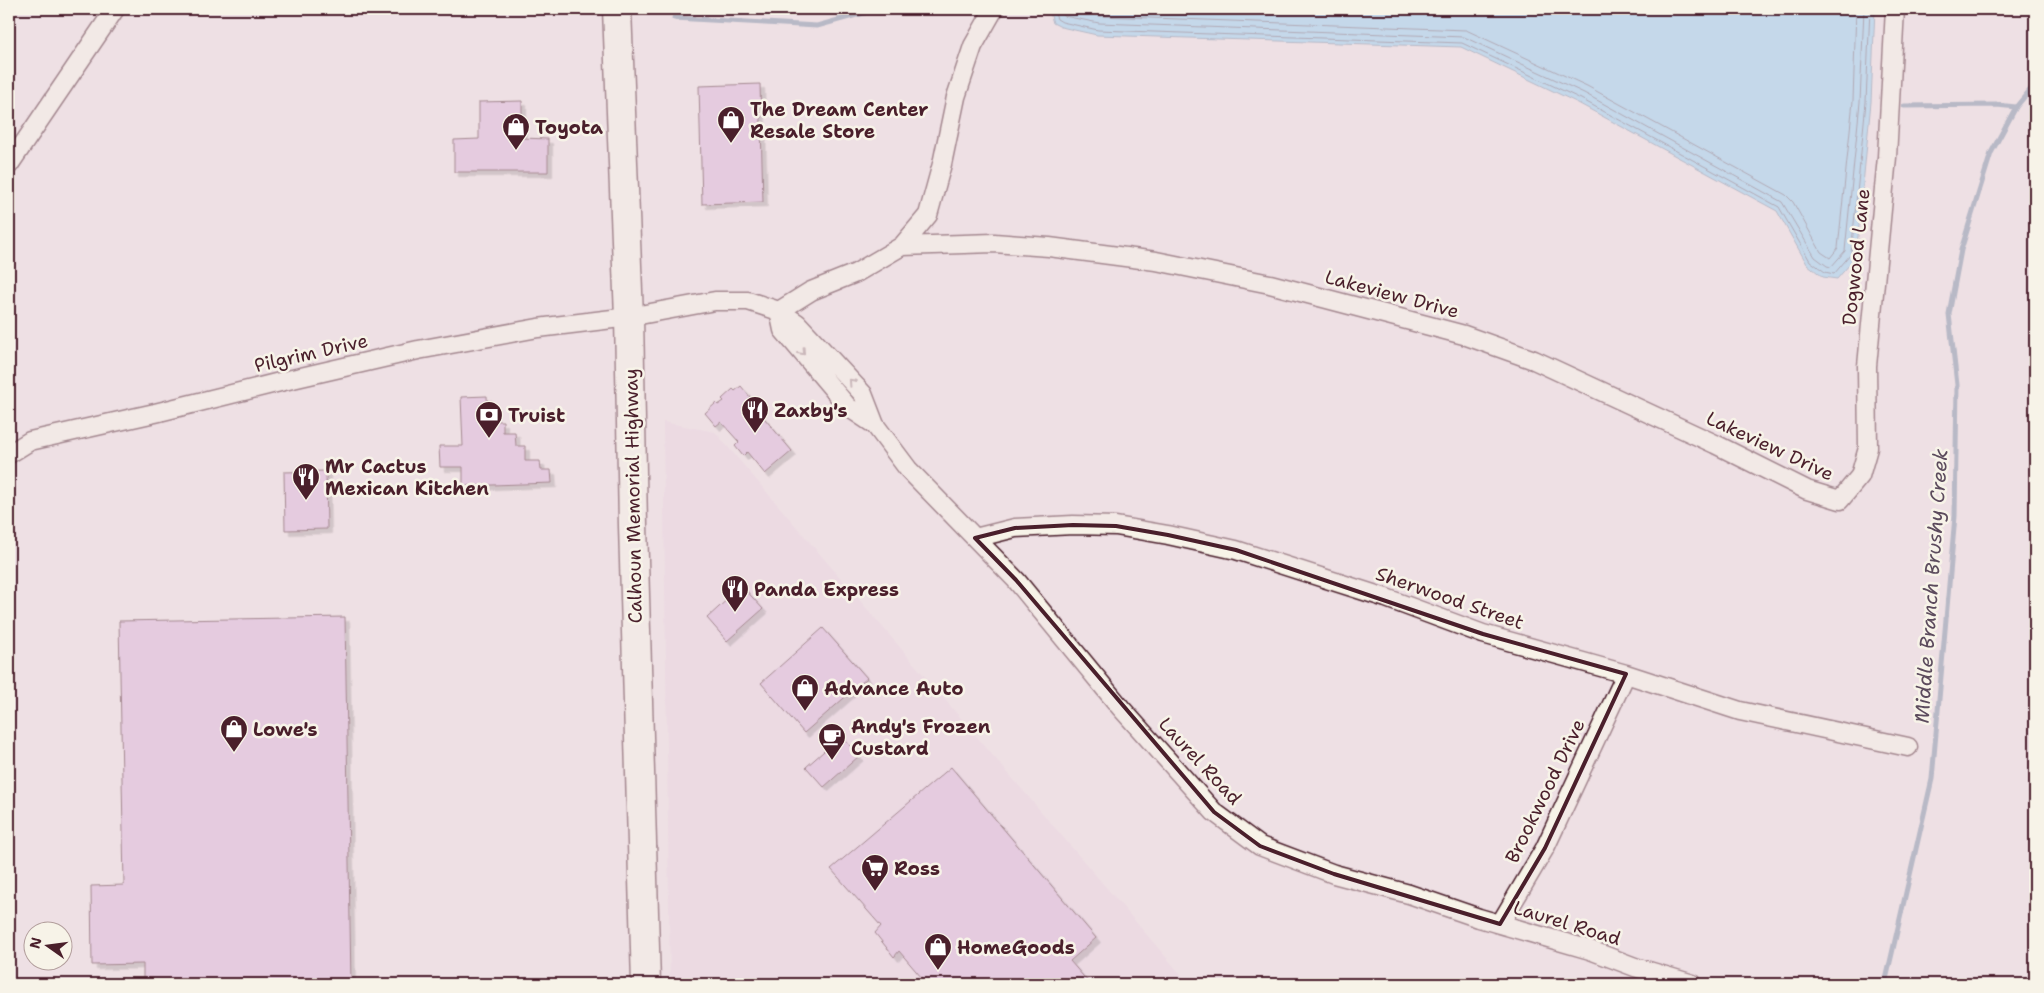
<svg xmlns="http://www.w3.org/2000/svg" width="2044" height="993" font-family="'Shantell Sans',sans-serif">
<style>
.built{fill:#e8d2e1}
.water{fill:#92cff2;stroke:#7589a2}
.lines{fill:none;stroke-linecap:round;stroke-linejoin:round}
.shore{stroke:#67657b;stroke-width:1}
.stream{stroke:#7589a2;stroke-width:5}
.building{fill:#d9b2da;stroke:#4a1f2b;filter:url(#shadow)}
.street-casing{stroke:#4a1f2b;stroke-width:21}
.highway-casing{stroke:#4a1f2b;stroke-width:31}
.street{stroke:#f7f3e8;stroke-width:18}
.highway{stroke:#f7f3e8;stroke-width:28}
.oneway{stroke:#a0898a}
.marked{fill:none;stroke:#4a1f2b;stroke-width:4;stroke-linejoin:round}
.labels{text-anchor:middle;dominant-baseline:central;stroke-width:5;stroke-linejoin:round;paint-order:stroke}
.poi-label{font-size:19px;font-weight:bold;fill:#4a1f2b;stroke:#f7f3e8;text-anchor:start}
.street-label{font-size:19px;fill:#4a1f2b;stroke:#f7f3e8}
.water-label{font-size:20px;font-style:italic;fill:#5c4b5d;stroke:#f7f3e8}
</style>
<defs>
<filter id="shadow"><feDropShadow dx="4.5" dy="4.5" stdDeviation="0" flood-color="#0004"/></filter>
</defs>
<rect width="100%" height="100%" fill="#eee0e4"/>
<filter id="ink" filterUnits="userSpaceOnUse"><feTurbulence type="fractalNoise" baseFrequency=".02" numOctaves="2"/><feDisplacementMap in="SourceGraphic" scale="10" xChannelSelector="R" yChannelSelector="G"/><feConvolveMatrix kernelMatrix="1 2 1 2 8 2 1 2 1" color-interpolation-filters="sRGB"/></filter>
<g filter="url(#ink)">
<path class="built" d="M663,422L715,432L1189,984H670Z"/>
<path class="water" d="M1049,9H1875L1871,102L1856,257L1837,279L1823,277L1807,264L1777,211L1578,103L1461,47L1097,35L1061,27L1053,23Z"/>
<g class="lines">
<path class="shore" d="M1053,9L1057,19L1062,22L1098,30L1462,43L1581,99L1779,207L1810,261L1825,272L1834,274L1851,254L1866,102L1870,9
M1060,9L1064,16L1099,23L1464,37L1584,93L1782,202L1815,257L1827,266L1831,267L1845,251L1860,102L1864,9
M1068,9L1100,16L1466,30L1587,86L1786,195L1793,202L1821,252L1830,258L1838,248L1853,101L1856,9"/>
<path class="stream" d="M1035,9L1048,11
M674,18L817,26L878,9
M1904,106L1997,105L2016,107
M1885,984L1932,779L1955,516L1957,385L1949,314L1961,250L1991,153L2016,107L2035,84"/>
</g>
<path class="building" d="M760,84L763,202L702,204L699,86Z
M522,101V138L548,139V172H454V140L479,139V102Z
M741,386L750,397L748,399L792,451L765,474L747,452L743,456L735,446L739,442L721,422L716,426L705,413L716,403L718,405L724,401L722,399L733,389L735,391Z
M487,396L488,421H503V432H515L516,446H525V461H540L541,470H551L552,483L463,486V467H440L439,446H463L461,397Z
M326,471L327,529L285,530L284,472Z
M742,586L763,609L727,641L707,618Z
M345,617L351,984H143V964L92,965L91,886L124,885L119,621Z
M823,628L867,678L804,733L761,683Z
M841,736L859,756L824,787L806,767Z
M951,767L1096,938L1070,961L1090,984H927L899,951L894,957L875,933L881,926L831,869Z"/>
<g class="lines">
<defs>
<path id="street" d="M9,165L115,9
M902,246L994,243L1049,247L1156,261L1270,284L1464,335L1534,360L1715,444L1807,490L1840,500L1860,476L1868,448L1867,366L1887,157L1895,9
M779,311L811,291L856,273L902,246L928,215L942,164L956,97L973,46L994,9
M779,311L783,330L848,407L875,425
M9,454L30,441L155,413L288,380L418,350L538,328L629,317L715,301H748L779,311L797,323L863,394L875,425L908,469L1016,580L1121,708L1214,812L1260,846L1334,874L1409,894L1479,918L1590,950L1635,967L1693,984
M975,538L1015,528L1073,525L1116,526L1168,535L1236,550L1386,598L1483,634L1626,674L1740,711L1908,747
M1500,924L1545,848L1626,674"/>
<path id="highway" d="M617,9L629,317L633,525L646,984"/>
</defs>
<use href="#street" class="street-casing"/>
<use href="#highway" class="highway-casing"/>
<use href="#street" class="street"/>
<use href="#highway" class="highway"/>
</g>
<defs><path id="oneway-chevron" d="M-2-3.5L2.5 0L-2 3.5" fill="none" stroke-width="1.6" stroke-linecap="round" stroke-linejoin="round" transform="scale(1.25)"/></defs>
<g class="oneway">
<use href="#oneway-chevron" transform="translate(802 352) rotate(48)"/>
<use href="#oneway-chevron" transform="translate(852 382) rotate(-132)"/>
</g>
</g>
<path d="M0 0H2044V993H0ZM1073,525L1116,526L1168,535L1236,550L1483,634L1626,674L1545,848L1500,924L1334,874L1260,846L1214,812L1016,580L975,538L1015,528Z" fill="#eee0e4" fill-opacity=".55" fill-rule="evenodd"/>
<path class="marked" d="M1073,525L1116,526L1168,535L1236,550L1483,634L1626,674L1545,848L1500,924L1334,874L1260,846L1214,812L1016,580L975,538L1015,528Z"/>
<defs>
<symbol id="shop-pin" viewBox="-11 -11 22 30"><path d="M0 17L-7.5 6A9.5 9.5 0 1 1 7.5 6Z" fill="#4a1f2b" stroke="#f7f3e8"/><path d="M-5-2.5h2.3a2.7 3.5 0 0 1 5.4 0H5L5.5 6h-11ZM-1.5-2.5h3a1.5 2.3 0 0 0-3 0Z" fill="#fff"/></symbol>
<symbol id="restaurant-pin" viewBox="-11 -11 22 30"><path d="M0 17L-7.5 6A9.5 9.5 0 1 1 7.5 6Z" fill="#4a1f2b" stroke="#f7f3e8"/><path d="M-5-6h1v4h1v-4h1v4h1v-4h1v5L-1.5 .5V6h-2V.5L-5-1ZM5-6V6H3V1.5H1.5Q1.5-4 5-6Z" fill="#fff"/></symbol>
<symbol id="bank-pin" viewBox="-11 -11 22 30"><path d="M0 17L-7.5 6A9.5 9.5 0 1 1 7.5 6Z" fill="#4a1f2b" stroke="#f7f3e8"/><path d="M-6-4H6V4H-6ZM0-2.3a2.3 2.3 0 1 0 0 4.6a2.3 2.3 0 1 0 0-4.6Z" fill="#fff"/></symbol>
<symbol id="cafe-pin" viewBox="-11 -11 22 30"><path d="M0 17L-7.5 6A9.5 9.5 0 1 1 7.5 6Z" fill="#4a1f2b" stroke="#f7f3e8"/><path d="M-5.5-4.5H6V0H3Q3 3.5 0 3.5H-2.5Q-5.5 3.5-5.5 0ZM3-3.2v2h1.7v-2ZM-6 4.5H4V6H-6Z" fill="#fff"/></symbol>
<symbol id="supermarket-pin" viewBox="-11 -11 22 30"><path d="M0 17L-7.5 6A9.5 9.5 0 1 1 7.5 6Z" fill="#4a1f2b" stroke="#f7f3e8"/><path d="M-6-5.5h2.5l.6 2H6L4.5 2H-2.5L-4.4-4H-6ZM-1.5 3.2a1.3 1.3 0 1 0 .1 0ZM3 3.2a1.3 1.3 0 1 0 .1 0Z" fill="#fff"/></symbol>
</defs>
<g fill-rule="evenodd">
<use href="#shop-pin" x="715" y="104" width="32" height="43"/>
<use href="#shop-pin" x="500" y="111" width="32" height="43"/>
<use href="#restaurant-pin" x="739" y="394" width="32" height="43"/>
<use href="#bank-pin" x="473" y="399" width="32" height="43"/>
<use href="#restaurant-pin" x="290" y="461" width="32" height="43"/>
<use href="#restaurant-pin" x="719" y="573" width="32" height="43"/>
<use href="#shop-pin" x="789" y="672" width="32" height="43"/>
<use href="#shop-pin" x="218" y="713" width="32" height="43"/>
<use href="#cafe-pin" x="816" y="721" width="32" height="43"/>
<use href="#supermarket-pin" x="859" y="852" width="32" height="43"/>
<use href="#shop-pin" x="922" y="931" width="32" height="43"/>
</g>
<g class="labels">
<g class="poi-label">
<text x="750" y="109">The Dream Center<tspan x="750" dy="22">Resale Store</tspan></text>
<text x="535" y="127">Toyota</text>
<text x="774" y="410">Zaxby's</text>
<text x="508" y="415">Truist</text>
<text x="325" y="466">Mr Cactus<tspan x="325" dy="22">Mexican Kitchen</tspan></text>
<text x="754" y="589">Panda Express</text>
<text x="824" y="688">Advance Auto</text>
<text x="851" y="726">Andy's Frozen<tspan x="851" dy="22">Custard</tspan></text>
<text x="253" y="729">Lowe's</text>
<text x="894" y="868">Ross</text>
<text x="957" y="947">HomeGoods</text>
</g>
<g class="street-label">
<text transform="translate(1856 257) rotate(-84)">Dogwood Lane</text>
<text transform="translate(1392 294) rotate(15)">Lakeview Drive</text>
<text transform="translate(311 353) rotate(-13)">Pilgrim Drive</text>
<text transform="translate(1770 446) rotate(25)">Lakeview Drive</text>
<text transform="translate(633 496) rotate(-91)">Calhoun Memorial Highway</text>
<text transform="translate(1450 598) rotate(19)">Sherwood Street</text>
<text transform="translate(1200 761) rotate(47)">Laurel Road</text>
<text transform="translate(1545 791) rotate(-64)">Brookwood Drive</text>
<text transform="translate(1567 923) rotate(17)">Laurel Road</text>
</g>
<g class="water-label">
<text transform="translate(1931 586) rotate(-86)">Middle Branch Brushy Creek</text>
</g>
</g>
<rect width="2044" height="993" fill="none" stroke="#f7f3e8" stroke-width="30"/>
<rect x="15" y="15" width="2014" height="963" fill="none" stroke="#4a1f2b" stroke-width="2" filter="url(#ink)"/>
<g transform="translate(48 946) rotate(284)"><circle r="24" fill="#f7f3e8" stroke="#b29e9c"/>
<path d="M0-4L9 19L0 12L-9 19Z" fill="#4a1f2b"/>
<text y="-8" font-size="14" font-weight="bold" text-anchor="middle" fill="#4a1f2b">N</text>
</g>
</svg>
